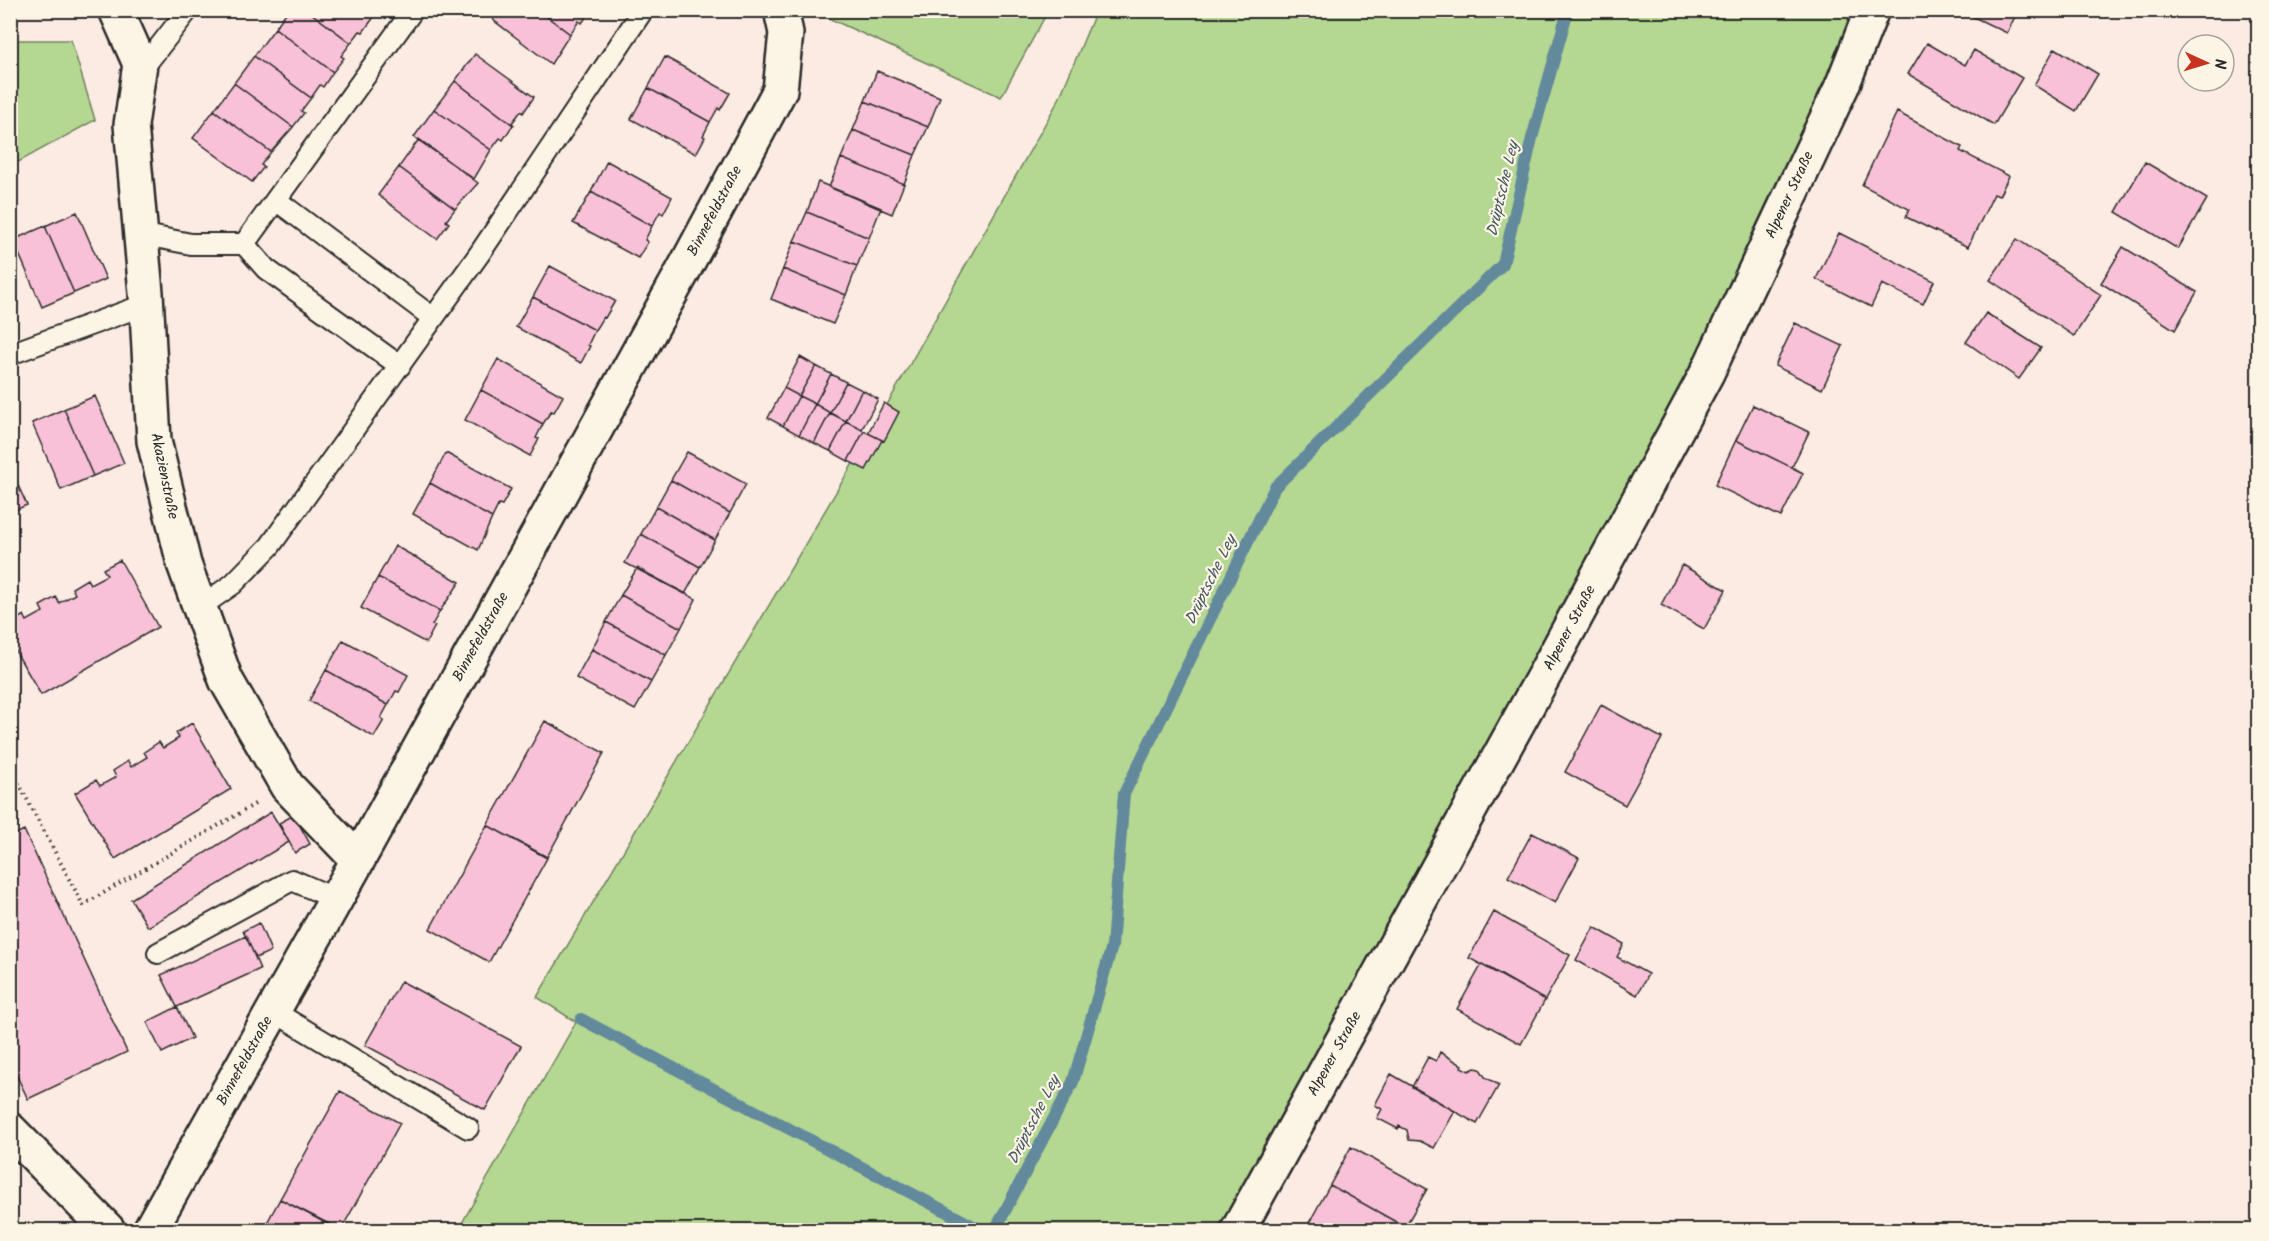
<svg xmlns="http://www.w3.org/2000/svg" width="2269" height="1241" font-family="Kalam,sans-serif">
<style>
.green{fill:#b4d792;stroke:#70815e;stroke-width:1.5}
.lines{fill:none;stroke-linecap:round;stroke-linejoin:round}
.stream{stroke:#62899c;stroke-width:12}
.building{fill:#f8c1d7;stroke:#2b2b2b;stroke-width:1.5}
.service-casing{stroke:#2b2b2b;stroke-width:24}
.minor-casing{stroke:#2b2b2b;stroke-width:38}
.tertiary-casing{stroke:#2b2b2b;stroke-width:38}
.path{stroke:#2b2b2b;stroke-width:4;stroke-dasharray:1.5 4.5;stroke-linecap:butt}
.service{stroke:#fcf5e5;stroke-width:20}
.minor{stroke:#fcf5e5;stroke-width:33}
.tertiary{stroke:#fcf5e5;stroke-width:33}
.labels{text-anchor:middle;dominant-baseline:central;stroke-width:4.5;stroke-linejoin:round;paint-order:stroke}
.street-label{font-size:15px;fill:#2b2b2b;stroke:#fcf5e5}
.water-label{font-size:16px;font-style:italic;fill:#475a64;stroke:#fcf5e5}
</style>
<rect width="100%" height="100%" fill="#fbebe2"/>
<filter id="ink" filterUnits="userSpaceOnUse"><feTurbulence type="fractalNoise" baseFrequency=".0167" numOctaves="2"/><feDisplacementMap in="SourceGraphic" scale="12" xChannelSelector="R" yChannelSelector="G"/><feConvolveMatrix kernelMatrix="1 2 1 2 8 2 1 2 1" color-interpolation-filters="sRGB"/></filter>
<g filter="url(#ink)">
<path class="green" d="M813,11H1048L1001,97Z
M1096,11H1872L1842,86L1238,1230H458L576,1022L537,997L874,428L1059,99Z
M11,40H71L95,120L11,166Z"/>
<g class="lines">
<path class="stream" d="M581,1019L981,1230
M995,1230L1073,1082L1112,946L1124,794L1275,487L1503,264L1532,138L1568,10"/>
</g>
<path class="building" d="M288,10H307L351,43L341,56L344,58L333,72L275,28Z
M307,10H366L374,17L363,32L360,31L351,43Z
M500,10H538L570,34L551,64L493,20Z
M538,10H591L582,23L579,21L570,34Z
M1959,10H2018L2007,33Z
M275,28L333,72L323,87L320,85L311,98L254,56Z
M1927,43L1965,65L1974,50L2022,78L1994,125L1908,74Z
M2055,48L2098,74L2076,111L2034,85Z
M475,54L534,97L523,113L521,111L512,123L514,125H513L455,81Z
M254,56L311,98L301,111L304,113L293,127L234,83Z
M665,57L730,93L720,110L718,108L710,122L648,88Z
M877,71L940,97L928,127L865,101Z
M455,81L513,125L503,140L500,138L491,150L434,109Z
M234,83L293,127L271,152L214,110Z
M648,88L710,122L703,136L705,137L696,154L631,119Z
M865,101L928,127L915,155L853,130Z
M434,109L491,150L474,179L414,137Z
M214,110L271,152L261,165L264,167L252,182L193,138Z
M1897,112L1962,147L1960,151L2009,176L1999,196L1994,194L1968,247L1906,217L1909,209L1862,185Z
M853,130L915,155L904,184L841,158Z
M419,139L478,183L455,209L399,167Z
M841,158L904,184L892,214L829,187Z
M607,161L672,197L663,214L660,212L652,226L591,192Z
M2145,162L2207,199L2178,249L2116,212Z
M399,167L455,209L446,221L449,223L437,239L378,195Z
M818,182L881,208L869,238L807,212Z
M591,192L652,226L645,240L648,242L638,258L573,223Z
M77,212L106,279L74,293L45,226Z
M807,212L869,238L857,266L794,241Z
M45,226L74,293L42,307L13,240Z
M1839,233L1934,281L1923,304L1882,284L1871,307L1816,279Z
M2017,239L2101,295L2074,336L1990,280Z
M794,241L857,266L846,295L783,269Z
M2123,247L2197,292L2175,330L2101,283Z
M550,266L615,301L605,318L603,317L595,330L533,297Z
M783,269L846,295L833,324L771,299Z
M533,297L595,330L588,345L590,346L581,363L516,327Z
M1986,313L2041,348L2019,379L1966,342Z
M1795,323L1843,346L1822,389L1775,366Z
M800,357L816,366L799,396L784,388Z
M498,359L563,396L554,412L551,411L543,424L481,390Z
M816,366L831,374L815,404L799,396Z
M831,374L846,382L830,413L815,404Z
M846,382L862,390L846,421L830,413Z
M784,388L799,396L783,426L768,418Z
M481,390L543,424L536,438L539,439L530,456L465,420Z
M862,390L878,399L862,429L846,421Z
M95,396L124,463L93,476L64,409Z
M799,396L815,404L799,435L783,426Z
M884,403L899,412L884,441L868,433Z
M815,404L830,413L814,443L799,435Z
M1753,405L1809,432L1792,467L1803,473L1736,440Z
M64,409L93,476L61,490L32,423Z
M830,413L846,421L830,451L814,443Z
M846,421L864,431L848,461L830,451Z
M864,431L882,440L866,470L848,461Z
M1736,440L1803,473L1781,517L1715,485Z
M687,452L746,484L730,513L671,480Z
M446,453L511,489L502,505L499,504L492,518L430,483Z
M10,468L27,505L10,512Z
M671,480L730,513L715,540L656,507Z
M430,483L492,518L478,550L413,514Z
M656,507L715,540L700,567L641,534Z
M641,534L700,567L685,594L625,563Z
M395,546L460,582L440,611L378,577Z
M120,560L158,627L41,695L10,642V623L24,615L27,621L43,612L40,606L56,597L59,603L75,594L72,588L87,579L90,584L107,575L103,569Z
M1682,565L1726,590L1704,629L1661,605Z
M637,568L696,599L681,628L621,595Z
M378,577L440,611L432,625L435,626L426,643L361,608Z
M621,595L681,628L666,655L606,622Z
M606,622L666,655L651,682L592,649Z
M343,640L408,675L399,692L396,691L388,705L326,670Z
M592,649L651,682L635,710L576,678Z
M326,670L388,705L381,718L384,720L374,737L309,701Z
M1601,705L1662,738L1625,805L1565,772Z
M545,721L604,753L547,857L487,825Z
M192,723L231,789L115,859L75,793L96,780L100,786L116,777L113,771L128,761L131,767L147,757L144,752L159,742L163,748L179,738L176,733Z
M271,812L289,842L148,927L131,899Z
M294,815L310,844L295,853L279,823Z
M487,825L547,858L489,962L430,929Z
M24,830L127,1052L28,1099L10,1062V837Z
M1532,833L1579,858L1555,903L1508,877Z
M1494,912L1570,955L1545,1000L1469,958Z
M259,923L271,951L256,958L243,931Z
M1594,927L1624,944L1617,957L1648,974L1637,995L1576,960Z
M246,936L260,969L177,1007L161,975Z
M1482,964L1545,1000L1521,1044L1457,1009Z
M401,981L521,1046L485,1110L365,1045Z
M177,1007L192,1038L162,1053L147,1022Z
M1440,1052L1462,1065L1461,1067L1469,1071L1475,1068L1480,1069L1485,1077L1499,1085L1477,1124L1412,1087L1428,1057L1436,1061Z
M1391,1074L1455,1111L1434,1148L1420,1141L1409,1140L1407,1130L1399,1126L1398,1129L1377,1118L1382,1109L1375,1105Z
M340,1091L400,1123L341,1230L280,1199Z
M1351,1147L1427,1189L1405,1227L1330,1185Z
M1330,1185L1405,1227L1403,1230H1321L1309,1223Z
M280,1199L339,1230H263Z"/>
<g class="lines">
<defs>
<path id="service" d="M139,73L188,10
M276,200L433,318
M140,234L191,244H244L413,10
M244,244L266,269L400,366
M10,354L147,304
M200,607L233,584L270,546L480,253L643,10
M158,953L292,880L336,899
M273,1011L468,1128"/>
<path id="minor" d="M116,10L140,64L131,125L146,293L154,441L184,564L226,680L287,786L358,860
M10,1130L108,1230
M150,1230L358,860L682,273L780,90L786,33L781,10"/>
<path id="tertiary" d="M1238,1230L1547,670L1707,373L1842,86L1872,10"/>
</defs>
<use href="#service" class="service-casing"/>
<use href="#minor" class="minor-casing"/>
<use href="#tertiary" class="tertiary-casing"/>
<path class="path" d="M10,767L83,905L255,804"/>
<use href="#service" class="service"/>
<use href="#minor" class="minor"/>
<use href="#tertiary" class="tertiary"/>
</g>
</g>
<g class="labels">
<g class="street-label">
<text transform="translate(1790 195) rotate(-65)">Alpener Straße</text>
<text transform="translate(715 211) rotate(-62)">Binnefeldstraße</text>
<text transform="translate(164 476) rotate(78)">Akazienstraße</text>
<text transform="translate(1570 628) rotate(-62)">Alpener Straße</text>
<text transform="translate(481 637) rotate(-61)">Binnefeldstraße</text>
<text transform="translate(1335 1054) rotate(-61)">Alpener Straße</text>
<text transform="translate(245 1061) rotate(-61)">Binnefeldstraße</text>
</g>
<g class="water-label">
<text transform="translate(1503 189) rotate(-77)">Drüptsche Ley</text>
<text transform="translate(1211 580) rotate(-64)">Drüptsche Ley</text>
<text transform="translate(1034 1120) rotate(-63)">Drüptsche Ley</text>
</g>
</g>
<rect width="2269" height="1241" fill="none" stroke="#fcf5e5" stroke-width="36"/>
<rect x="18" y="18" width="2233" height="1205" fill="none" stroke="#2b2b2b" stroke-width="2" filter="url(#ink)"/>
<g transform="translate(2206 63) rotate(94)"><circle r="28" fill="#fcf5e5" stroke="#a8a49b" stroke-width="1.5"/>
<path d="M0-4.5L10 22L0 15L-10 22Z" fill="#c8321e"/>
<text y="-9" font-size="16" font-weight="bold" text-anchor="middle" fill="#2b2b2b">N</text>
</g>
</svg>
